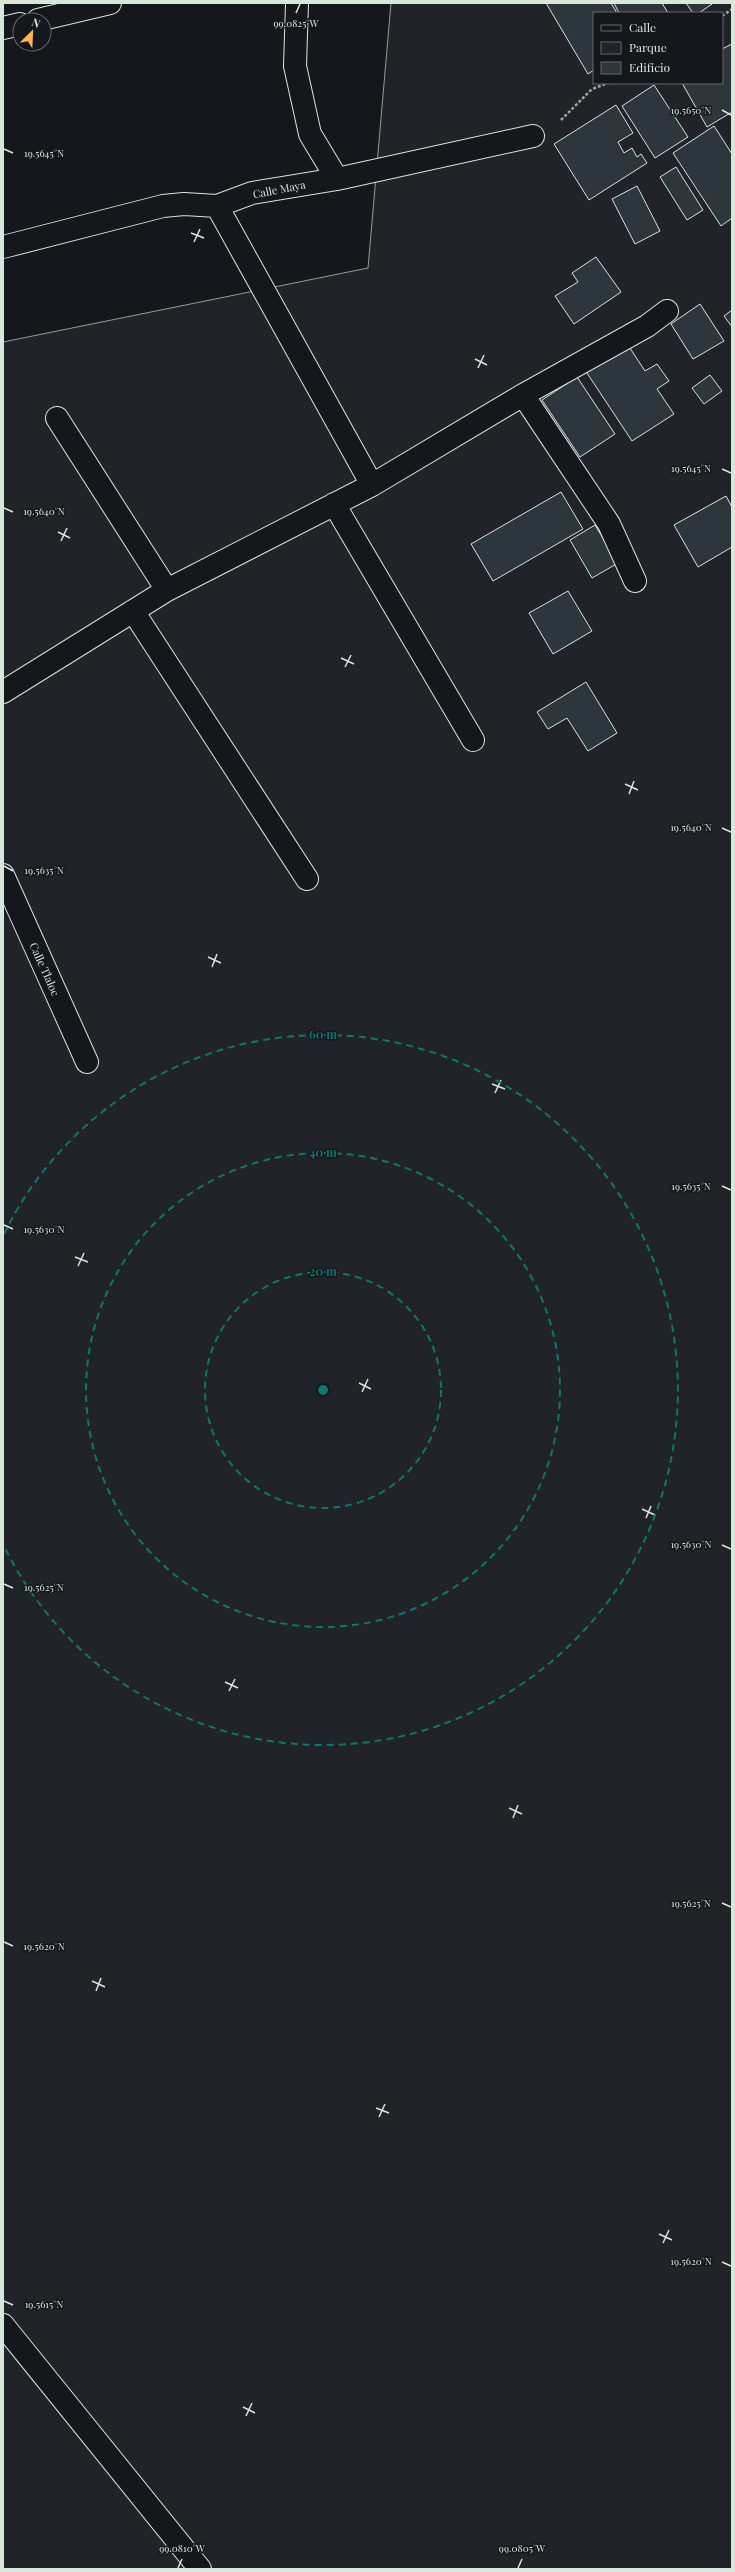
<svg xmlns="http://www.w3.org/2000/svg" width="735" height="2572" font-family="'Playfair Display',serif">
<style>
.green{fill:#202428;stroke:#939e99;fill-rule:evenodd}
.building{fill:#2c363c;stroke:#d8e6dc}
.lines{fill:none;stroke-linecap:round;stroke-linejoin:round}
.minor-casing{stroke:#d8e6dc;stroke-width:24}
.path{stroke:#9da8a2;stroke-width:2.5;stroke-dasharray:3 2;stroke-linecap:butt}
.minor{stroke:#14181c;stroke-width:22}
.ticks{fill:none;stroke:#d8e6dc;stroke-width:1.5}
.ring{fill:none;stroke:#0f766e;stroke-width:2;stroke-dasharray:7 5}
.labels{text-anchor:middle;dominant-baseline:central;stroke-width:3;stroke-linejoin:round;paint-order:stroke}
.street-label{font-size:11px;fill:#d8e6dc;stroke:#14181c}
.ticks-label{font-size:10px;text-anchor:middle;fill:#d8e6dc;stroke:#14181c;stroke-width:3;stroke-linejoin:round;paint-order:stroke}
.centre{fill:#0f766e;stroke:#14181c;stroke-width:2}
.ring-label{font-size:12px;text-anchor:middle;font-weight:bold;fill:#0f766e;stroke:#14181c;stroke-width:3;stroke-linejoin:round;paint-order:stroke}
</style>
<rect width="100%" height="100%" fill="#14181c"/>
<path class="green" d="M391,3H732V2569H3V342L368,268ZM594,13H722V83H594Z"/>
<path class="building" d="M546,3H611L617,13H594V70L588,74Z
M614,3H662L668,13H619Z
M686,3H712V4L699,13H693Z
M732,44V112L707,127L682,83H722V49Z
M654,85L688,137L655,158L622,106Z
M616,105L633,133L618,142L624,153L632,148L637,157L641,154L647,163L589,200L554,144Z
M714,126L732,154V218L721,226L673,153Z
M676,167L703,210L687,220L660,177Z
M637,186L660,231L635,244L612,199Z
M596,257L621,292L574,324L555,296L578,282L572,273Z
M700,304L724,341L693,359L671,324Z
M732,310V327L724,316Z
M626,342L645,371L657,364L669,381L657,389L674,414L632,441L585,370Z
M710,375L722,391L704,404L692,388Z
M577,377L615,434L580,457L542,400Z
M561,492L583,529L493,581L471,544Z
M726,496L732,507V547L698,567L674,525Z
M595,525L618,563L592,578L570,540Z
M568,591L592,631L553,654L529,613Z
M586,682L617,733L588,751L567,718L548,729L537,712Z"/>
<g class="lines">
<defs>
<path id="minor" d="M297,3L295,66L310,134L337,179
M38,20L110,3
M3,28L20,24
M217,206L372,485
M3,247L163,206L184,204L217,206L252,193L337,179L533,136
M523,395L609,524L635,581
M57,418L167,590
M334,504L473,740
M133,611L307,879
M3,692L167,590L372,485L523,395L647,326L667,311
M3,875L87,1062
M3,2325L200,2569"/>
</defs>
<use href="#minor" class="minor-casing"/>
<path class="path" d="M722,16L732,9
M561,120L592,89L608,83"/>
<use href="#minor" class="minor"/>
</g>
<path class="ticks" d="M296,13L300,4M722,110L731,115M4,149L13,153M191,233L204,238M194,242L200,229M475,359L487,365M478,368L484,355M722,469L731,473M4,508L13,512M58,532L70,538M61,541L67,528M341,658L354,664M345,667L351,655M625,784L638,790M629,794L634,781M722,828L731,832M4,866L13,871M208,957L221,963M212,967L217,954M492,1084L505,1089M495,1093L501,1080M722,1186L731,1190M4,1225L13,1229M75,1257L88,1262M78,1266L84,1253M359,1383L371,1389M362,1392L368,1379M642,1509L655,1515M646,1518L651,1506M722,1545L731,1549M4,1584L13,1588M225,1682L238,1688M229,1691L235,1679M509,1808L522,1814M513,1818L518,1805M722,1903L731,1907M4,1942L13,1946M92,1981L105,1987M96,1991L101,1978M376,2108L389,2113M379,2117L385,2104M659,2234L672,2240M663,2243L669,2230M722,2262L731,2266M4,2301L13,2305M243,2407L255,2413M246,2416L252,2403M178,2568L182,2559M518,2568L522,2559"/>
<g class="ring">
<circle cx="323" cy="1390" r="118"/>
<circle cx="323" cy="1390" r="237"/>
<path d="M4 1234A355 355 0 1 1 4 1546"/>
</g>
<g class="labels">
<g class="street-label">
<text transform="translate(279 189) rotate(-11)">Calle Maya</text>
<text transform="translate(45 969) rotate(66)">Calle Tlaloc</text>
</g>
</g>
<g class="ticks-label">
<text x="296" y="27">99.0825°W</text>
<text x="691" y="114">19.5650°N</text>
<text x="44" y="157">19.5645°N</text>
<text x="691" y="472">19.5645°N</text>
<text x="44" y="515">19.5640°N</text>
<text x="691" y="831">19.5640°N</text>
<text x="44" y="874">19.5635°N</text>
<text x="691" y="1190">19.5635°N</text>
<text x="44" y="1233">19.5630°N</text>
<text x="691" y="1548">19.5630°N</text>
<text x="44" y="1591">19.5625°N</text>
<text x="691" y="1907">19.5625°N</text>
<text x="44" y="1950">19.5620°N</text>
<text x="691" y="2265">19.5620°N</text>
<text x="44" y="2308">19.5615°N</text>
<text x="182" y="2552">99.0810°W</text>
<text x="522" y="2552">99.0805°W</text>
</g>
<circle cx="323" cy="1390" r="6" class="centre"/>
<g class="ring-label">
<text x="323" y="1039">60 m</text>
<text x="323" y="1157">40 m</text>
<text x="323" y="1276">20 m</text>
</g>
<rect width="735" height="2572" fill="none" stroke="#d8e6dc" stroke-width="8"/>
<rect x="593" y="12" width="130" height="72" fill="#14181c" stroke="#626a69"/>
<rect x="601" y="25" width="20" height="6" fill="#14181c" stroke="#626a69"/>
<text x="629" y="32" font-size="12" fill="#d8e6dc">Calle</text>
<rect x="601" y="42" width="20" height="12" fill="#202428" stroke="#626a69"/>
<text x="629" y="52" font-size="12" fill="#d8e6dc">Parque</text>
<rect x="601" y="62" width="20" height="12" fill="#2c363c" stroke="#626a69"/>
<text x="629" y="72" font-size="12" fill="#d8e6dc">Edificio</text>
<g transform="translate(32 32) rotate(24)"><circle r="19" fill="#14181c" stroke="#626a69"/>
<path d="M0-3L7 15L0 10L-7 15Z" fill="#ffb74d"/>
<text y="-6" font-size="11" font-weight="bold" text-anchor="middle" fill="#d8e6dc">N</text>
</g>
</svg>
